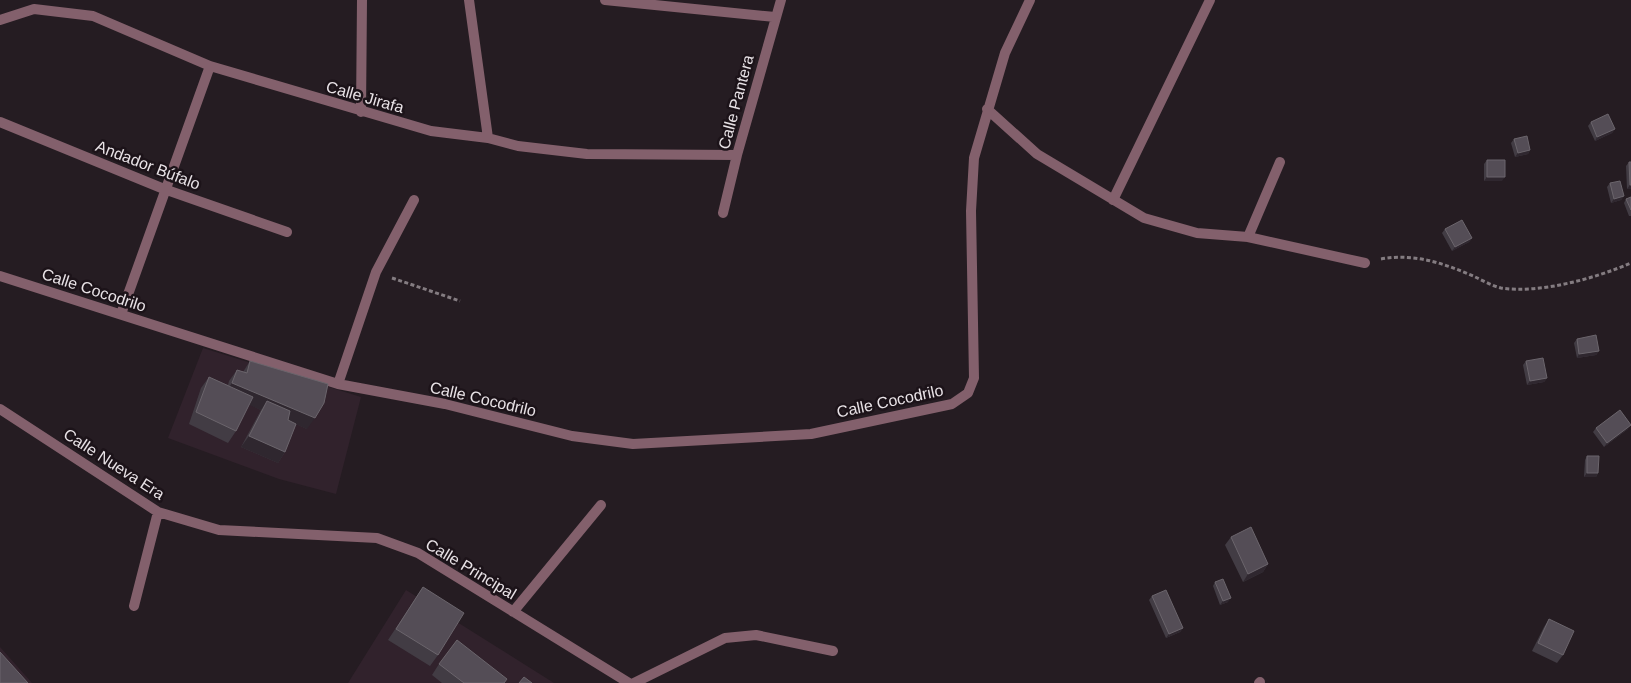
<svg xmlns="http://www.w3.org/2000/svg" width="1631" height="683" font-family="Helvetica,sans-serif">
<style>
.built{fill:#31222c}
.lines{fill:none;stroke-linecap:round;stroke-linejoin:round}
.path{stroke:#847c81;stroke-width:3;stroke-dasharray:4 2.5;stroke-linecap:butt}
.minor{stroke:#83606c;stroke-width:10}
.wall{fill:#423c44}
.shaded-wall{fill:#2f272f}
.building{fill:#544d56;stroke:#6b656c}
.labels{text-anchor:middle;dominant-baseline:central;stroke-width:5;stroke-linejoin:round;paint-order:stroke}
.street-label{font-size:16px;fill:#e8e2e6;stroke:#1c1319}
</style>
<rect width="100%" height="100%" fill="#251c22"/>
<path class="built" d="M203,348L361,397L336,494L279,479L168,438Z
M406,590L554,683H348Z
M0,647L32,683H0Z"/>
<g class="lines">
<path class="path" d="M1381,259C1414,253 1443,263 1473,276C1482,280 1492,286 1501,288C1540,294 1596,278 1631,263
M392,278L460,301"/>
<path class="minor" d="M469,0L488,138
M605,0L775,17
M0,20L34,9L93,16L210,66L431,131L488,138L518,146L587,154L737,155
M987,109L1037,154L1144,218L1197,233L1248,237L1365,263
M361,112L362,0
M0,122L164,189L287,232
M1113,200L1210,0
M723,213L737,155L781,0
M1248,237L1280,162
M0,276L338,384L445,404L572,436L633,444L811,434L952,404L968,393L974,378L971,211L974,158L1005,53L1030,0
M121,314L210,66
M338,384L376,272L414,200
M0,409L158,512L219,530L377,538L418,553L629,683
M134,606L158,512
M513,612L601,505
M634,683L725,638L756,635L833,651
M1259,683L1260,682"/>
</g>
<path class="wall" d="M1591,122L1615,129L1612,133L1595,141L1588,126Z
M1514,139L1530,150L1528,154L1515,157L1511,143Z
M1487,160L1502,181H1484V164Z
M1629,162H1631V189H1627L1626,166Z
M1610,183L1624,196L1621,200L1611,203L1607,187Z
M1631,197V216H1629L1624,203L1626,199Z
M1445,229L1472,238L1469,242L1452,251L1442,233Z
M1577,339L1599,351L1596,355L1577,358L1574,343Z
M250,361L307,429L296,424L285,452L278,463L241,447L261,410L249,404L236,431L228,443L189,424L201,388L209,377L228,385L229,381L237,370L243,372Z
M1526,361L1547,378L1544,382L1527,385L1523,365Z
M1596,428L1628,429L1604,447L1593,432Z
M1587,456L1598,473L1596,477H1584L1585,460Z
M1231,537L1268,564L1263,572L1243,582L1225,545Z
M1215,582L1228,602L1220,605L1213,586Z
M423,587L438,655L430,666L388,640Z
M1152,596L1183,628L1180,632L1166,638L1149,600Z
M1549,619L1563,655L1557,663L1532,651L1544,627Z
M439,664L504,683H442L432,675Z"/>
<path class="shaded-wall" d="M1615,129L1612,133L1595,141L1597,137Z
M1530,150L1528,154L1515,157L1518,153Z
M1487,177H1505L1502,181H1484Z
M1630,185H1631V189H1627Z
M1624,196L1621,200L1611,203L1614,199Z
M1472,238L1469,242L1452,251L1455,247Z
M1599,351L1596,355L1577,358L1579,354Z
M1547,378L1544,382L1527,385L1530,381Z
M232,383L315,418L307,429L262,410L267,401L261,410L224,394Z
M1631,425L1628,429L1604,447L1607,443Z
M249,436L285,452L278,463L241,447Z
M1587,473H1598L1596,477H1584Z
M1268,564L1263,572L1243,582L1248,574Z
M1231,598L1228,602L1220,605L1223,601Z
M1183,628L1180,632L1166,638L1169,634Z"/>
<path class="building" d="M1608,114L1615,129L1597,137L1591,122Z
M1527,136L1530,150L1518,153L1514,139Z
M1487,160H1505V177H1487Z
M1629,162H1631V185H1630Z
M1620,181L1624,196L1614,199L1610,183Z
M1631,197V210L1626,199Z
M1462,220L1472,238L1455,247L1445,229Z
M1596,335L1599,351L1579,354L1577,339Z
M1543,358L1547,378L1530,381L1526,361Z
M250,361L328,384L324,403L315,418L232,383L237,370L247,373Z
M209,377L253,397L236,431L196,412Z
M267,401L290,411L288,420L296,424L285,452L249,436Z
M1620,410L1631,425L1607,443L1596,428Z
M1587,456H1599L1598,473H1587Z
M1251,527L1268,564L1248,574L1231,537Z
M1223,579L1231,598L1223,601L1215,582Z
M423,587L464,613L438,655L396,629Z
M1166,590L1183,628L1169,634L1152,596Z
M1549,619L1574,631L1563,655L1538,643Z
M457,640L507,679L504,683H464L439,664Z
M0,652L28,683H0Z
M524,677L532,683H519Z"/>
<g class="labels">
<g class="street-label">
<text transform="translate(365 97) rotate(16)">Calle Jirafa</text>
<text transform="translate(736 102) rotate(-75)">Calle Pantera</text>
<text transform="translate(148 165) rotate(21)">Andador Búfalo</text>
<text transform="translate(94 290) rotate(18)">Calle Cocodrilo</text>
<text transform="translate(483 399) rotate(13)">Calle Cocodrilo</text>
<text transform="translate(890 401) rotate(-12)">Calle Cocodrilo</text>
<text transform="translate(114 464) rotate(33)">Calle Nueva Era</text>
<text transform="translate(471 569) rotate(31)">Calle Principal</text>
</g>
</g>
</svg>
